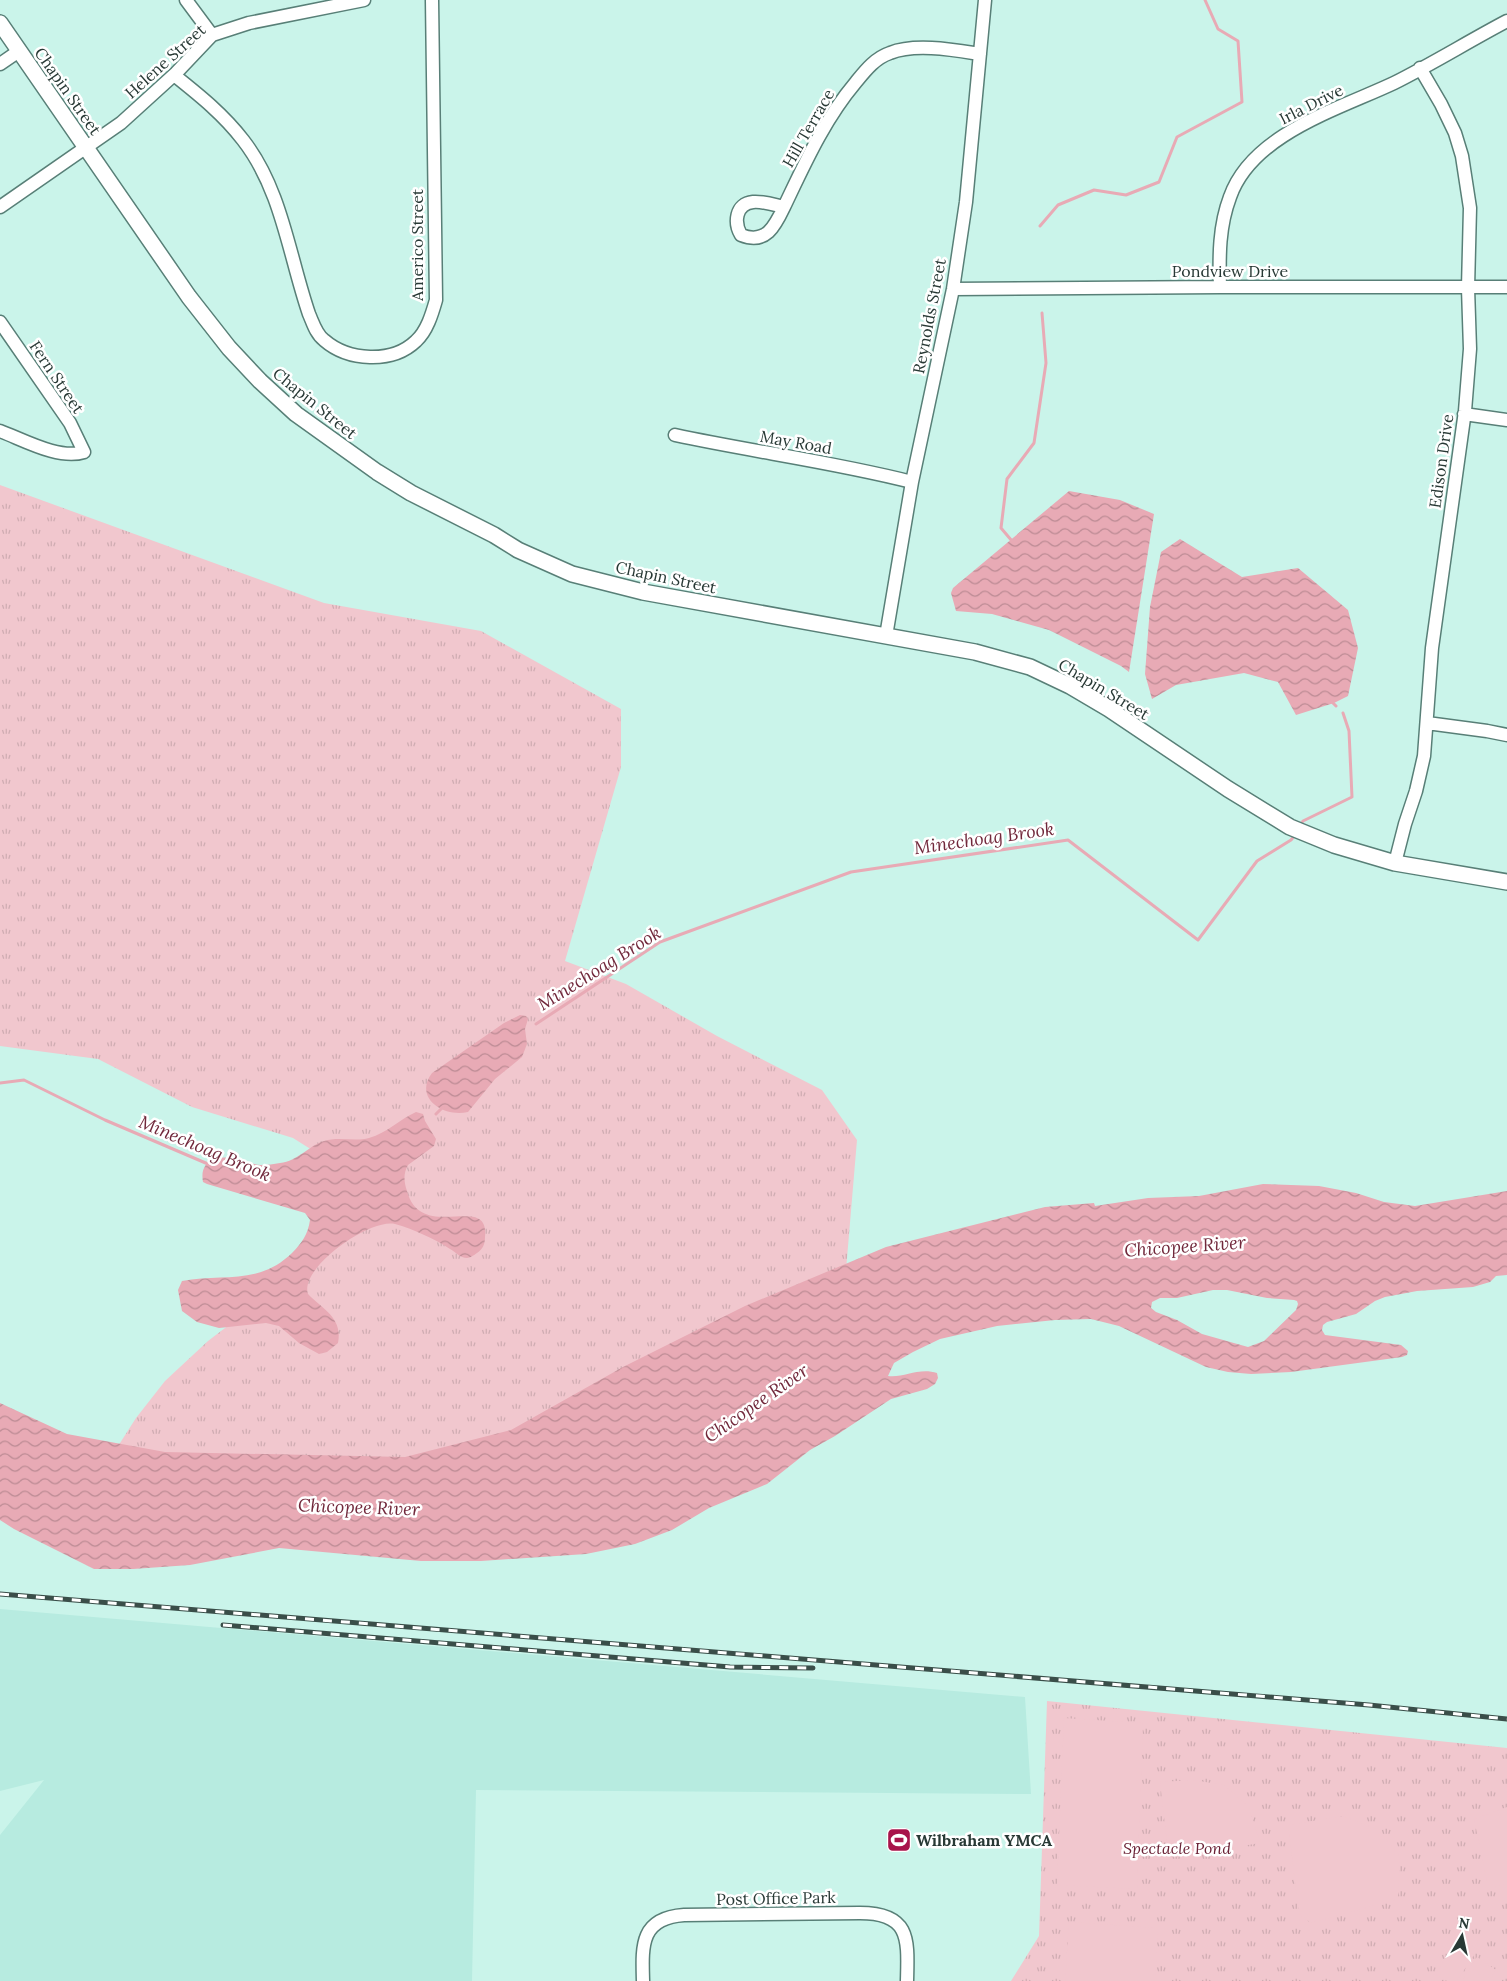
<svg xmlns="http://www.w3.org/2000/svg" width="1507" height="1981" font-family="Lora,serif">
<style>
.built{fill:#b7ebe0}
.grass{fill:url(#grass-tufts)}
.garden{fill:#f1c7ce}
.water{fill:url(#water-waves);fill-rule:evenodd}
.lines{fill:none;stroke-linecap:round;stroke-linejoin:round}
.stream{stroke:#e8aab5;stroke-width:3}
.minor-casing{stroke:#587f77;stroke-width:15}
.major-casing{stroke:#587f77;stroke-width:18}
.minor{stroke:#fff;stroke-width:12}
.major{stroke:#fff;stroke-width:15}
.rail-casing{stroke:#3a4e49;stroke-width:5}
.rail{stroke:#fff;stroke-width:3;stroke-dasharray:9;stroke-linecap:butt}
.labels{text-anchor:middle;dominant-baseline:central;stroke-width:5;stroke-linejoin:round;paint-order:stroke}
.street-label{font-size:16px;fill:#283935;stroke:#fff}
.poi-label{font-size:16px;font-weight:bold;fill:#283935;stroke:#fff;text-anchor:start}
.park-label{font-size:16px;font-style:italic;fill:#6a2135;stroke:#fff}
.water-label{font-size:18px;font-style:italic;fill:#71283b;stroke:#fff}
</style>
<defs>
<pattern id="grass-tufts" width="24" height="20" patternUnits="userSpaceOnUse" patternTransform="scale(1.25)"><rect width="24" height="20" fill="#f1c7ce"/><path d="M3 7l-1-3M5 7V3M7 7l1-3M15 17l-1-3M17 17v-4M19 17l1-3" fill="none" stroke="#cfacb2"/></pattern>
<pattern id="water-waves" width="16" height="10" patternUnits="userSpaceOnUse" patternTransform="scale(1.25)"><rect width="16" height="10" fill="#e8aab5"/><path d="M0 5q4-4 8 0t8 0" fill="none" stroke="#bc8b94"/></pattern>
</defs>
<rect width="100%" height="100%" fill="#caf4ea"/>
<path class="built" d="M0,1609L1025,1697L1031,1794L476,1790L472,1981H0V1835L44,1780L0,1791Z"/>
<path class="grass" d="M0,485L324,603L481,631L621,709V767L565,961L626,984L717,1036L822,1090L857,1140L846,1270L455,1462L113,1454L136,1418L165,1381L208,1341L297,1273L347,1172L293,1138L192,1107L98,1059L0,1046Z
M1047,1701L1507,1748V1981H1011L1039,1936Z"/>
<path class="garden" d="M1064,1718L1143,1723L1137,1889L1057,1885Z
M1193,1780L1224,1785L1249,1807L1260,1843L1176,1857L1168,1851L1160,1782Z
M1507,1807V1884L1495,1887L1487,1881L1474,1819Z
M1343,1816L1379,1830L1400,1857L1398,1899L1311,1923L1299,1914L1288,1825Z
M1069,1922L1158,1928L1155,1981H1065Z
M1455,1943L1474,1955L1457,1981H1447L1436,1974Z
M1477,1957L1496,1970L1489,1981H1462Z"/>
<path class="water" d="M1069,491L1120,500L1154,514L1129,672L1121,666L1049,630L992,614L956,611L951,593L953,588Z
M1180,539L1242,577L1298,568L1348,610L1358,648L1348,696L1334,703L1296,715L1278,682L1244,673L1176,685L1152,699L1145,674L1150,607L1161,552Z
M520,1015L526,1016L528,1019L525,1029L527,1044L522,1057L495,1079L468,1112C444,1118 413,1098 432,1073L504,1023Z
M416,1112L423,1114L425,1121L436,1139L434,1146L408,1165C403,1174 404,1182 407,1191C421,1244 490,1191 485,1237C485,1244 483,1249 477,1253C474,1255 470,1258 467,1258C460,1258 456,1252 450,1249C435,1239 413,1229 395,1224C370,1218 299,1268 308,1294C322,1309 343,1317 338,1343L327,1352L319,1354L299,1343L279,1326L266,1323L219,1328L197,1322L182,1311L178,1290L182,1281C222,1273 258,1286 292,1253C302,1243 308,1234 310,1220L305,1213L207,1184L203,1182C201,1171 204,1162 216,1159C231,1154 246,1164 261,1165C267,1165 274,1164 280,1163C298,1161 308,1146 324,1141C339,1136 354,1142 369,1138C387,1133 400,1119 416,1112Z
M1263,1184L1319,1186L1356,1193L1384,1202L1415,1206L1507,1191V1275L1496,1276L1490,1282L1473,1287L1417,1291L1385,1297L1375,1301L1356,1314L1327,1322L1323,1325L1322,1330L1325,1335L1401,1345L1408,1351L1407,1355L1402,1357L1291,1372L1251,1374L1228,1372L1206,1367L1119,1326L1091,1319L1055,1320L997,1326L940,1339L913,1352L894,1363L888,1376C904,1378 919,1367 937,1373L938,1378L935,1384L927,1389L891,1399L835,1436L810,1450L767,1484L709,1508L672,1530L635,1544L586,1554L481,1561H421L279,1548L190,1565L133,1569H94L14,1529L0,1520V1403L67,1434L165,1452L405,1457L511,1430L623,1367L745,1306L886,1247L1045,1207L1094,1203L1095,1206L1148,1198L1199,1196ZM1213,1290H1227L1267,1298L1294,1300L1297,1301L1298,1304L1296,1310L1264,1341L1248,1347L1202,1334L1177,1320L1156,1312L1151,1308L1152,1302L1160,1298H1177Z"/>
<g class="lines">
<path class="stream" d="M1040,226L1058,205L1094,190L1126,195L1159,182L1177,137L1242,102L1238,41L1218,29L1205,0
M1012,541L1001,528L1007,479L1034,443L1046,363L1042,313
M1331,701L1336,706
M1299,827L1303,821L1352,797L1349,731L1343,713
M536,1024L660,942L851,872L1068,840L1198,940L1257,861L1291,840L1295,835
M0,1083L24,1080L105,1120L208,1164
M436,1114L443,1107"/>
<defs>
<path id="minor" d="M186,0L212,35
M0,64L19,51
M174,75C199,95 223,114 243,140C282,190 289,256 309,314C313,323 316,334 324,340C348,361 392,364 416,341C427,331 432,314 436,300L432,0
M0,207L121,123L176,73L212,35L249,23L364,0
M784,207C775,226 766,245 741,235C734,223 735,204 753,202C763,201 775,205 784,207C805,163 824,120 856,82C865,71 875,58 890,53C915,43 954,50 980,54
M1220,287C1219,256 1219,226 1230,197C1252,134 1339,109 1394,83C1432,64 1469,41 1507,21
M953,289L1220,287H1507
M0,322L70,423L84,452C59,460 24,440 0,431
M1464,414L1507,420
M675,435C754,452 834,462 912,482
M886,636L912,482L953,289L966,202L985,0
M1427,723L1487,731L1507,735
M1395,863L1405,824L1416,791L1424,756L1432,648L1465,411L1470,349L1468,288L1470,208L1462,156L1455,133L1441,104L1420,68
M643,1981C642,1946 640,1918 684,1915L860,1913C911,1913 908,1940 907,1981"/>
<path id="major" d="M0,23L189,297L229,348L260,381L296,414L377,472L411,493L494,535L518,550L572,574L643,592L975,652L1030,667L1070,686L1109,709L1228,789L1290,827L1334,845L1395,863L1507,882"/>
</defs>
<use href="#minor" class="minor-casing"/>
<use href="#major" class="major-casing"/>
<use href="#minor" class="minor"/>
<use href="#major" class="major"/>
<defs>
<path id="rail" d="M0,1594L1369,1705L1507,1719
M223,1625L730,1667L813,1668"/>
</defs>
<use href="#rail" class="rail-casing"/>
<use href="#rail" class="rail"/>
</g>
<defs>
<symbol id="stadium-square" viewBox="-11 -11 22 22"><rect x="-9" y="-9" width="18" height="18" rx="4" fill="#a8144b" stroke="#fff"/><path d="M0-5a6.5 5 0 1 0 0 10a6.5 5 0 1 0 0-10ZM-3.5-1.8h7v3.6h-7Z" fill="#fff"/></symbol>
</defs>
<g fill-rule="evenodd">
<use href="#stadium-square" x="885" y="1826" width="28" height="28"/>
</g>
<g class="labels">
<g class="street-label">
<text transform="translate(165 61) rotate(-42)">Helene Street</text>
<text transform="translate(68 91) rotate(55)">Chapin Street</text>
<text transform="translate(1311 104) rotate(-27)">Irla Drive</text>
<text transform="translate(808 128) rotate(-60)">Hill Terrace</text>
<text transform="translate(417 245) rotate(-90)">Americo Street</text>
<text x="1230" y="271">Pondview Drive</text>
<text transform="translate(929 316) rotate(-79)">Reynolds Street</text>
<text transform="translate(57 377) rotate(56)">Fern Street</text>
<text transform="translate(315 403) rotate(39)">Chapin Street</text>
<text transform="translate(796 442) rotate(10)">May Road</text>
<text transform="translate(1441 461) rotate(-82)">Edison Drive</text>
<text transform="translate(666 577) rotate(12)">Chapin Street</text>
<text transform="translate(1104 689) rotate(31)">Chapin Street</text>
<text transform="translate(776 1898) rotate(-1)">Post Office Park</text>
</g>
<g class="poi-label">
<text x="916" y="1840">Wilbraham YMCA</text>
</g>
<g class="park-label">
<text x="1177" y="1848">Spectacle Pond</text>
</g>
<g class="water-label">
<text transform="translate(984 838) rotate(-8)">Minechoag Brook</text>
<text transform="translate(599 968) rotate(-32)">Minechoag Brook</text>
<text transform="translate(205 1148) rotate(23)">Minechoag Brook</text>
<text transform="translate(1185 1246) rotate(-4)">Chicopee River</text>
<text transform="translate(756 1403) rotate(-35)">Chicopee River</text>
<text transform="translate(359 1507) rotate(2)">Chicopee River</text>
</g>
</g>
<g transform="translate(1462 1936) rotate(9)" stroke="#ffffff" stroke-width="4" paint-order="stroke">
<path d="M0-4L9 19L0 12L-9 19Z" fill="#283935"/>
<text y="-8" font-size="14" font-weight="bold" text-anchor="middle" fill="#283935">N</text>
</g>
</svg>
